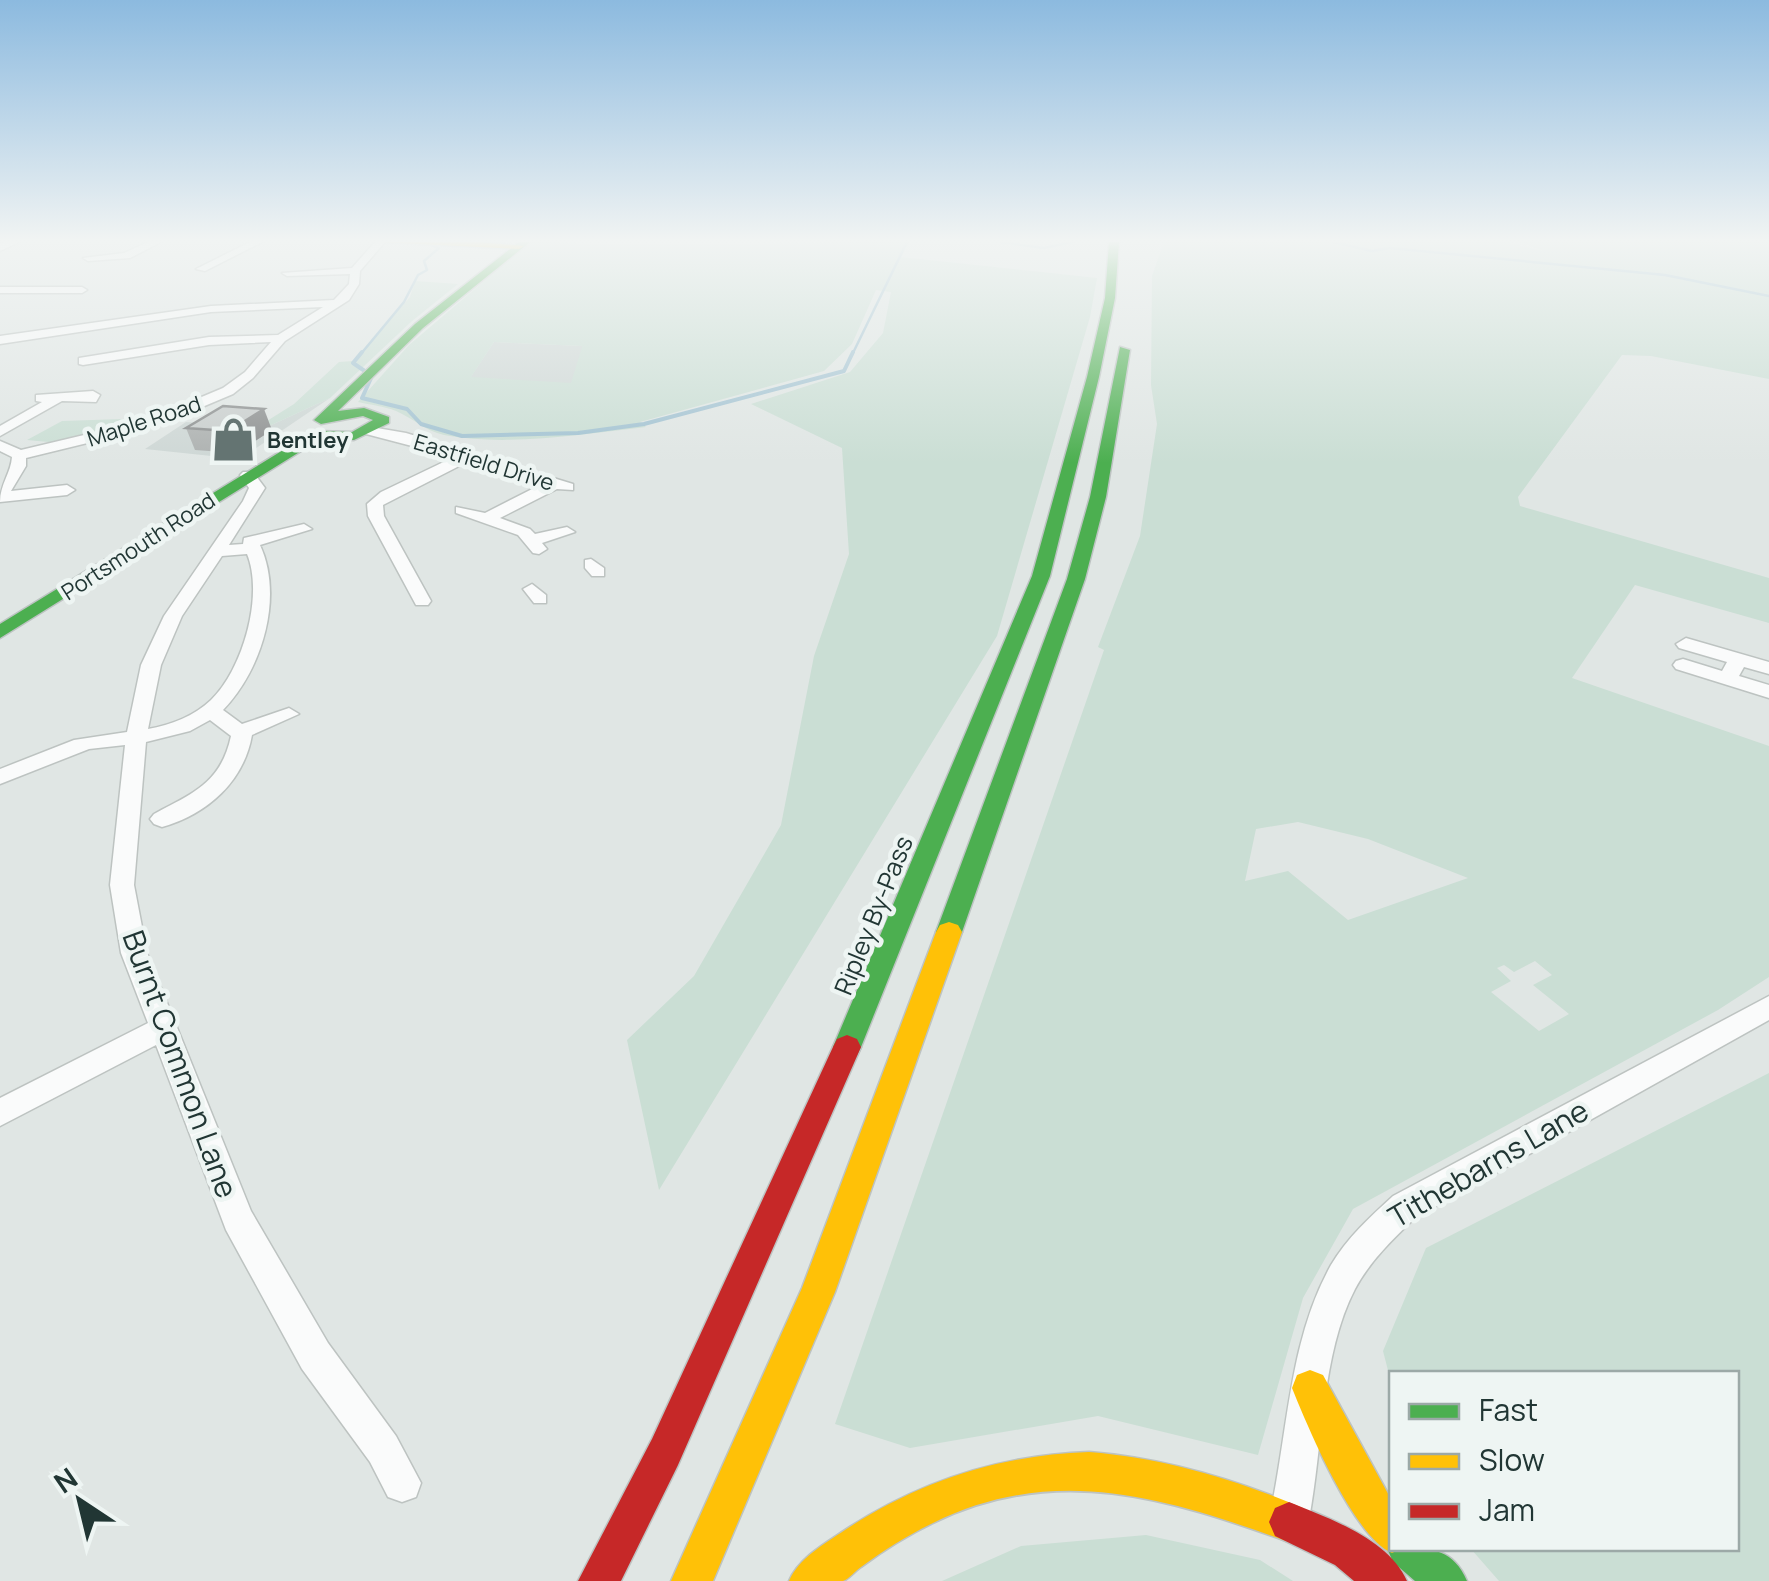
<svg xmlns="http://www.w3.org/2000/svg" width="1769" height="1581" font-family="Manrope,sans-serif">
<style>
.built{fill:#ced7d5}
.green{fill:#caded4;fill-rule:evenodd}
.lines{fill:none;stroke-linecap:round;stroke-linejoin:round}
.stream-far1{stroke:#a3c3d2;stroke-width:2.5}
.stream{stroke:#a3c3d2;stroke-width:4}
.street-casing{stroke:#bdc3c1;stroke-width:3}
.fast-casing{stroke:#bdc3c2;stroke-width:3}
.slow-casing{stroke:#bdc3c2;stroke-width:3}
.jam-casing{stroke:#bdc3c2;stroke-width:3}
.street{fill:#fafbfb;fill-rule:evenodd}
.fast{fill:#4caf50;fill-rule:evenodd}
.slow{fill:#ffc107;fill-rule:evenodd}
.jam{fill:#c62828;fill-rule:evenodd}
.wall{fill:#adb1b0}
.shaded-wall{fill:#8d9090}
.building{fill:#c9cecd;stroke:#8d9090;stroke-width:2.5}
.labels{text-anchor:middle;dominant-baseline:central;stroke-width:9;stroke-linejoin:round;paint-order:stroke}
.far-street-label{font-size:22px;fill:#213634;stroke:#eef5f3}
.far-poi-label{font-size:22px;font-weight:bold;fill:#213634;stroke:#eef5f3;text-anchor:start}
.street-label{font-size:25px;fill:#213634;stroke:#eef5f3}
.near-street-label{font-size:30px;fill:#213634;stroke:#eef5f3}
</style>
<rect width="100%" height="100%" fill="#e0e6e4"/>
<path class="built" d="M494,342L583,346L572,384L470,378Z
M330,398L240,459L145,449L186,422L267,427Z"/>
<path class="green" d="M530,242L632,245L910,242L900,257L1097,278L1090,317L997,636L659,1190L627,1040L694,976L781,825L814,656L849,554L842,448L751,404L850,372L883,333L891,292L876,290L852,344L824,371L640,422L646,427C582,434 508,447 444,435C425,431 413,418 396,411C384,406 370,405 358,402L409,345ZM494,342L582,346V347L571,383L471,377Z
M1164,242H1505L1543,251L1520,242H1769V379L1651,356L1622,355L1518,497L1520,506L1769,578V623L1635,585L1572,678L1769,746V977L1718,1010L1353,1209L1303,1298L1258,1455L1098,1416L910,1448L835,1424L1104,650L1098,647L1140,536L1157,424L1151,385L1152,276ZM1298,822L1368,839L1468,878L1348,920L1288,871L1245,881L1256,829ZM1535,961L1552,975L1533,985L1569,1014L1539,1031L1491,992L1511,981L1497,968L1504,965L1514,972Z
M415,281L458,284L412,321L330,398L267,427L259,426L294,404L339,362L353,361L410,297Z
M152,418L59,443L27,440L62,421Z
M1769,1073V1581H1499L1471,1549L1736,1548V1374H1392L1391,1382L1383,1351L1426,1248Z
M1146,1535L1260,1560L1293,1581H942L1021,1546Z"/>
<g class="lines">
<path class="stream-far1" d="M1000,242L1044,248L1072,242
M1333,242L1372,251L1390,248L1665,275L1769,296
M360,355L404,302L418,275L427,270L424,261L439,248L423,242
M852,355L907,242"/>
<path class="stream" d="M362,352L353,363L372,376L362,398L407,409L421,424L462,436L578,433L644,424L844,371L853,352"/>
<defs>
<path id="street" d="M6,242H19L0,251V244Z
M148,242H161L130,258L88,261L83,258L124,253Z
M250,242H262L205,271L196,269Z
M375,242H385L360,271L359,284L349,300L285,341L253,378L233,394L157,426L26,458V466L11,491L67,485L75,490L67,495L0,502C0,484 11,473 12,457L0,451V441L21,450L147,420L223,388L245,372L271,342L209,345L83,365L79,364V358L209,337L278,335L323,307L211,312L0,344V336L211,306L334,300L349,284L350,274L287,276L282,273L352,268Z
M0,287H82L87,290L82,293H0Z
M93,391L100,395L96,402L62,401L0,436V426L42,402L36,401V395Z
M371,427L406,433L573,484V490L557,489L500,518L530,529L535,534L567,527L575,532L542,543L547,549L539,554L533,553L518,535L456,513V507L485,513L542,484L469,461L383,505L384,516L431,601L428,605H416L368,516L367,504L381,492L454,457L366,434L364,431Z
M243,472H253L265,488L229,545L243,544L244,538L304,524L312,529L260,545C284,597 262,670 223,710L242,724L289,708L299,714L252,735C244,781 208,814 162,827L154,824L150,819L154,814C193,793 221,783 231,736L210,720L190,731L146,742L134,885L147,953L251,1211L328,1343L396,1436L421,1483L416,1497L402,1502L388,1497L370,1462L302,1369L226,1230L156,1045L0,1126V1098L148,1023L121,953L110,885L125,745L89,749L0,784V769L74,740L127,732L141,665L164,616L243,501L249,488L240,475ZM247,554C264,595 243,669 211,700C194,716 171,725 148,729L161,665L182,616L222,556Z
M591,559L604,568V576H592L585,568V560Z
M532,584L546,595V603H534L523,589Z
M1686,638L1769,662V674L1744,667L1739,676L1769,685V698L1676,669L1673,665L1676,661L1683,659L1722,671L1727,662L1679,648L1676,644Z
M1769,996V1020L1415,1218C1393,1239 1370,1261 1355,1289C1321,1354 1323,1447 1309,1519L1303,1533L1289,1539L1275,1533L1269,1519C1288,1435 1288,1342 1331,1265C1347,1238 1370,1217 1393,1196Z"/>
<path id="fast" d="M519,242H530L423,328L338,411L364,408L389,417V423L354,440L322,438L0,638V624L314,431L352,432L373,420L363,416L321,424L314,420L415,324Z
M1109,242H1119L1115,298L1099,377L1050,576L861,1047L857,1055L847,1059L837,1055L833,1047L1032,576L1087,377L1105,298Z
M1120,347L1130,350L1106,497L1085,579L962,932L958,939H940L936,932L1067,579L1090,497Z
M1392,1537V1548C1425,1548 1452,1545 1467,1581H1415L1393,1562L1387,1548Z"/>
<path id="slow" d="M378,242H478L524,246L519,249Z
M949,922L958,925L962,932L835,1292L713,1581H671L802,1288L936,932L940,925Z
M1310,1370L1323,1375L1392,1501V1548H1403L1392,1553C1354,1537 1308,1428 1292,1388L1297,1375Z
M1089,1452C1164,1458 1234,1479 1303,1508L1309,1522L1303,1536L1289,1542C1169,1499 1056,1462 933,1523C908,1535 884,1550 861,1567C856,1570 849,1579 843,1581C829,1581 804,1581 789,1581C799,1558 824,1544 845,1530C920,1481 1000,1455 1089,1452Z"/>
<path id="jam" d="M847,1035L857,1039L861,1047L678,1465L621,1581H578L652,1439L833,1047L837,1039Z
M1289,1502C1328,1518 1389,1539 1407,1581H1354L1335,1565L1275,1536L1269,1522L1275,1508Z"/>
</defs>
<use href="#street" class="street-casing"/>
<use href="#fast" class="fast-casing"/>
<use href="#slow" class="slow-casing"/>
<use href="#jam" class="jam-casing"/>
<use href="#street" class="street"/>
<use href="#fast" class="fast"/>
<use href="#slow" class="slow"/>
<use href="#jam" class="jam"/>
</g>
<path class="wall" d="M186,428L272,430L237,453L195,450Z"/>
<path class="shaded-wall" d="M264,409L272,430L237,453L229,431Z"/>
<path class="building" d="M223,406L264,409L229,431L186,428Z"/>
<linearGradient id="sky" x2="0" y2="1"><stop stop-color="#8cbadf"/><stop offset="0.52" stop-color="#f1f4f3"/><stop offset="1" stop-color="#f1f4f3" stop-opacity="0"/></linearGradient>
<rect width="1769" height="463" fill="url(#sky)"/>
<defs>
<symbol id="shop-bare" viewBox="-9 -9 18 18"><path d="M-5-2.5h2.3a2.7 3.5 0 0 1 5.4 0H5L5.5 6h-11ZM-1.5-2.5h3a1.5 2.3 0 0 0-3 0Z" fill="#647472" stroke="#eef5f3" stroke-width="2.5" paint-order="stroke"/></symbol>
</defs>
<g fill-rule="evenodd">
<use href="#shop-bare" x="202" y="408" width="63" height="63"/>
</g>
<g class="labels">
<g class="far-street-label">
<text transform="translate(144 421) rotate(-18)">Maple Road</text>
<text transform="translate(484 462) rotate(17)">Eastfield Drive</text>
<text transform="translate(138 546) rotate(-33)">Portsmouth Road</text>
</g>
<g class="far-poi-label">
<text x="267" y="440">Bentley</text>
</g>
<g class="street-label">
<text transform="translate(873 915) rotate(-68)">Ripley By-Pass</text>
</g>
<g class="near-street-label">
<text transform="translate(181 1064) rotate(70)">Burnt Common Lane</text>
<text transform="translate(1488 1163) rotate(-30)">Tithebarns Lane</text>
</g>
</g>
<rect x="1389" y="1371" width="350" height="180" fill="#eef5f3" stroke="#9ca9a7" stroke-width="2.5"/>
<rect x="1409" y="1404" width="50" height="15" fill="#4caf50" stroke="#9ca9a7" stroke-width="2.5"/>
<text x="1479" y="1421" font-size="30" fill="#213634">Fast</text>
<rect x="1409" y="1454" width="50" height="15" fill="#ffc107" stroke="#9ca9a7" stroke-width="2.5"/>
<text x="1479" y="1471" font-size="30" fill="#213634">Slow</text>
<rect x="1409" y="1504" width="50" height="15" fill="#c62828" stroke="#9ca9a7" stroke-width="2.5"/>
<text x="1479" y="1521" font-size="30" fill="#213634">Jam</text>
<g transform="translate(80 1501) rotate(325)" stroke="#eef5f3" stroke-width="8" paint-order="stroke">
<path d="M0-8L18 38L0 25L-18 38Z" fill="#213634"/>
<text y="-15" font-size="28" font-weight="bold" text-anchor="middle" fill="#213634">N</text>
</g>
</svg>
